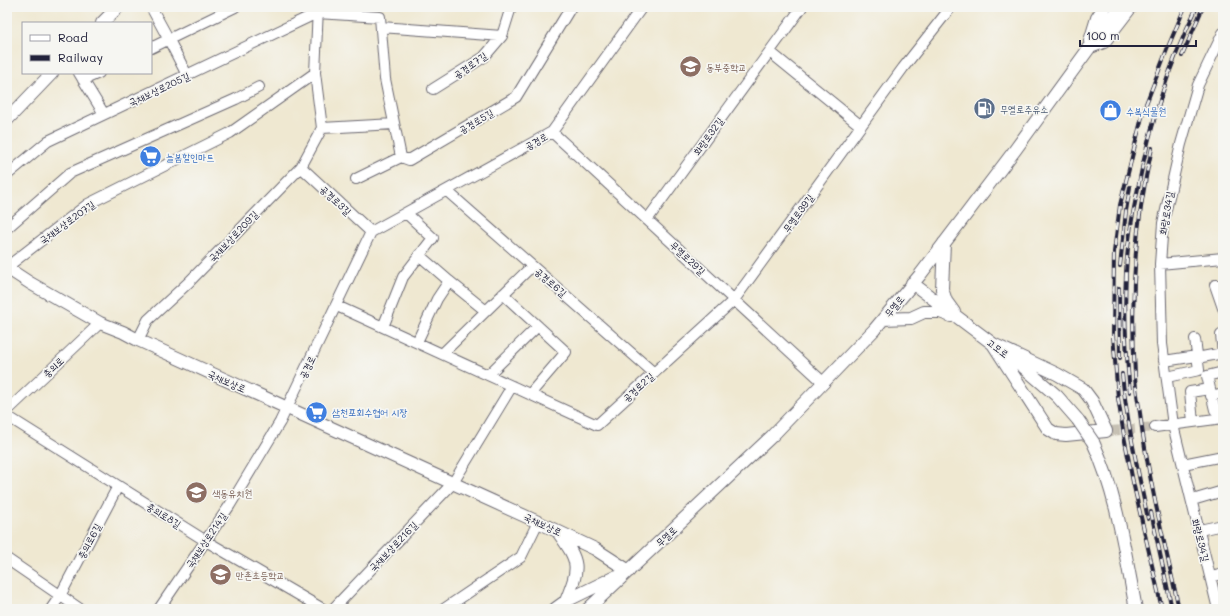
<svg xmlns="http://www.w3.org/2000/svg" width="1230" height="616" font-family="Mali,'Poor Story',sans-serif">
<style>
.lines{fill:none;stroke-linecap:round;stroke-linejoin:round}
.minor-tunnel{stroke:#c6c0b3;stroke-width:10;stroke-dasharray:10 5;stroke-linecap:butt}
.minor-casing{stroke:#6a6770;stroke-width:12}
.major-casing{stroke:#6a6770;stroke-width:14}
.minor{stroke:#fff;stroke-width:10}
.major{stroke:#fff;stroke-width:12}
.rail-casing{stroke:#22223b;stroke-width:4}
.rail{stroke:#f6f6f2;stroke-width:2.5;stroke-dasharray:8;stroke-linecap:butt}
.major-bridge-casing{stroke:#6a6770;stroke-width:14;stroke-linecap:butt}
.major-bridge{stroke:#fff;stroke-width:12}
.labels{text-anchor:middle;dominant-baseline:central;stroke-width:3.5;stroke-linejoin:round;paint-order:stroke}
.street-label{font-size:10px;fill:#22223b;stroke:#f6f6f2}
.education-label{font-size:10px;fill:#785e54;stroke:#f6f6f2;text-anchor:start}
.service-label{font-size:10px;fill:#4e5e75;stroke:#f6f6f2;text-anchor:start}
.shop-label{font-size:10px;fill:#366cbe;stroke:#f6f6f2;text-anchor:start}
</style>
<rect width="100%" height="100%" fill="#f6f6f2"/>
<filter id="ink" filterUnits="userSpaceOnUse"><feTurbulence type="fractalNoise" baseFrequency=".025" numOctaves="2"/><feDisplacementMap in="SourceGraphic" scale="8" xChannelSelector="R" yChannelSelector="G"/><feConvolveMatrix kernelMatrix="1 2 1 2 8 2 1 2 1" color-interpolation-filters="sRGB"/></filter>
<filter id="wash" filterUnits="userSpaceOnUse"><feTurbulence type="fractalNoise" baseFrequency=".012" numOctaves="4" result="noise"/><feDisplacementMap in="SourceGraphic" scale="16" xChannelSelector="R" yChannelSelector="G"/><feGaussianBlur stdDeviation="0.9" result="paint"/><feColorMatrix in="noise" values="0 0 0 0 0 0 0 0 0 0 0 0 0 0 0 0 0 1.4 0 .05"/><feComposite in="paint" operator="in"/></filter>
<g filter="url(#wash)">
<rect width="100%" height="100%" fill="#efe8d1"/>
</g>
<g filter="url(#ink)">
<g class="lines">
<path class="minor-tunnel" d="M1110,431L1155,427"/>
<defs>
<path id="minor" d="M151,7L169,40L187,75
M381,27L502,36
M151,48L235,7
M770,52L861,126
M79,73L104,114
M83,80L99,73
M433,89L484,57L502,36L511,7
M322,128L394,124
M552,132L824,383
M301,167L371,232
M7,175L48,141L317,13L380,17L385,79L401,157
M356,179L401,157L409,160L516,97L571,7
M447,191L654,373
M647,220L802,7
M7,228L70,173L236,99L259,87
M419,255L449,281L486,311
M1160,264L1223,258
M7,267L88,204L230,133L315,73
M1223,285H1215L1223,308
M503,294L566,352L530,394
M337,306L597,425L734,300L903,68L951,7
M383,327L403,277L433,238L406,213
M138,340L148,320L189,282L301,167L322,128L315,73L318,8
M417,342L437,299L449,281
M442,354L532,266
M1197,358L1223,353L1221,335
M1164,361L1197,356
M1223,372L1207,376L1215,410L1223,408
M488,375L538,326
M1167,377L1199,370L1195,339
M1211,396L1223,393
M7,411L100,323
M7,416L206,541L323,609
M1193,422L1190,392L1210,389
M1155,427L1223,418
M1188,463L1223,456
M1196,499L1223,491
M1204,529L1223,525
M7,559L80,609
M1215,576L1223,574
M51,609L60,596L118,486
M159,609L230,505L280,422L371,232L552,132L642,7
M333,609L453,483L512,386
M444,609L521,557L538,522
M1218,609L1173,425L1162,344L1160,264L1163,223L1181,144L1198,85L1223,33"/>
<path id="major" d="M102,23L118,7
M1090,41L1097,18L1104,7
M1088,48L1104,42L1131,7
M7,120L52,73
M944,243L942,289L946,301L954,312
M7,268L30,283L100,323L123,332L138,340L538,522L595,549L629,571
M912,283L1021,365L1057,396L1078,420
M883,319L911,318L924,312H940L951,316
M993,344L1057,374L1083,389L1092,401L1106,431L1066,435L1056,434L1048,429Z
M1093,442C1117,494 1125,553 1136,609
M558,532C580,563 580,566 566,601
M555,609L566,601L617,576
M588,609L772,436L874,330L920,275L1015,150L1119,7"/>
</defs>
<use href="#minor" class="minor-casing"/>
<use href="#major" class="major-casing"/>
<use href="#minor" class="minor"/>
<use href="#major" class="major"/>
<defs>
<path id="rail" d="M1182,56L1203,7
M1152,148C1135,222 1130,297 1135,374C1135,387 1138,400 1140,413C1148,479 1165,544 1179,609
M1120,266L1126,211L1130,187
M1119,288L1120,358
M1122,374C1127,423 1138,471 1148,519
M1130,392C1126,353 1124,314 1126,274C1127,245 1132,216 1138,188C1150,125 1169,64 1197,7
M1151,512L1172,609
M1162,609L1133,482L1124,436L1118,398L1113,335L1114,252L1120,205L1144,109L1168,47L1185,7"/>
</defs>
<use href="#rail" class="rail-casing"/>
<use href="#rail" class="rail"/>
<defs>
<path id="major-bridge" d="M1078,420L1093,442"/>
</defs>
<use href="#major-bridge" class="major-bridge-casing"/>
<use href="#major-bridge" class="major-bridge"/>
</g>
</g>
<defs>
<symbol id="school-disc" viewBox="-11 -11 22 22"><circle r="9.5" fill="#8d6e63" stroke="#f6f6f2"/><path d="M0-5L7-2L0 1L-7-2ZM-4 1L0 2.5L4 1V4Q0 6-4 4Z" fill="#fff"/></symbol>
<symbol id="fuel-disc" viewBox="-11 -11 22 22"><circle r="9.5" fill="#5c6f8a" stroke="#f6f6f2"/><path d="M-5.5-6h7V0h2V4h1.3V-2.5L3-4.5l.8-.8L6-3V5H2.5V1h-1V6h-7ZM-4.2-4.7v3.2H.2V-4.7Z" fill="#fff"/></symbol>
<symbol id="shop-disc" viewBox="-11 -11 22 22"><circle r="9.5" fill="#3f7fe0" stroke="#f6f6f2"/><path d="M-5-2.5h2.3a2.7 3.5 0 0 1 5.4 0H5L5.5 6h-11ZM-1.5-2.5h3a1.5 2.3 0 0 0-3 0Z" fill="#fff"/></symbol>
<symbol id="supermarket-disc" viewBox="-11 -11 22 22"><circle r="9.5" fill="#3f7fe0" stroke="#f6f6f2"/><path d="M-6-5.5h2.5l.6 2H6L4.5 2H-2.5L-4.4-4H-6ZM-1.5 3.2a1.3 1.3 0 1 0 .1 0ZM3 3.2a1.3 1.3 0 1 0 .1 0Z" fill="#fff"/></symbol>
</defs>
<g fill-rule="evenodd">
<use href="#school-disc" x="678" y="54" width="25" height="25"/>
<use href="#fuel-disc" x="972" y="96" width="25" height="25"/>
<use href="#shop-disc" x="1098" y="98" width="25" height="25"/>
<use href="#supermarket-disc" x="138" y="144" width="25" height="25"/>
<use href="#supermarket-disc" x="304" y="400" width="25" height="25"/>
<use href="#school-disc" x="184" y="480" width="25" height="25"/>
<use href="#school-disc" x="208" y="562" width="25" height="25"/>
</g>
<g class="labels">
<g class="street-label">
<text transform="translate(470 65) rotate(-35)">공경로7길</text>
<text transform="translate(159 89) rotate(-25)">국채보상로205길</text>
<text transform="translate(476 121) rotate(-30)">공경로5길</text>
<text transform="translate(708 136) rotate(-54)">화랑로32길</text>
<text transform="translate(536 141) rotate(-29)">공경로</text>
<text transform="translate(336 200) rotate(43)">공경로3길</text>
<text transform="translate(798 213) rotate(-54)">무열로39길</text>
<text transform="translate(1166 213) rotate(-80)">화랑로34길</text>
<text transform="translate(67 222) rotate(-36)">국채보상로207길</text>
<text transform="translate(233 236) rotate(-46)">국채보상로209길</text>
<text transform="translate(688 258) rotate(43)">무열로29길</text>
<text transform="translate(551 282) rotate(41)">공경로6길</text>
<text transform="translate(894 306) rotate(-51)">무열로</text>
<text transform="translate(998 348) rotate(37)">고모로</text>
<text transform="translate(53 367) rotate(-44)">충의로</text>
<text transform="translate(307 367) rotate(-64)">공경로</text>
<text transform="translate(227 381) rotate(24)">국채보상로</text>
<text transform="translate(638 387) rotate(-42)">공경로2길</text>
<text transform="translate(164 515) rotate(32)">충의로8길</text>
<text transform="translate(543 524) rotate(25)">국채보상로</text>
<text transform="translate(666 536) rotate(-43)">무열로</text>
<text transform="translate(206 540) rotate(-56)">국채보상로214길</text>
<text transform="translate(1201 540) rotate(76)">화랑로34길</text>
<text transform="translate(89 541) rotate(-62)">충의로6길</text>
<text transform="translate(393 546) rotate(-46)">국채보상로216길</text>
</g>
<g class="education-label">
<text x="706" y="67">동부중학교</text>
<text x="212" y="493">색동유치원</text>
<text x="236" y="575">만촌초등학교</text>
</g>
<g class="service-label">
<text x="1000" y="109">무열로주유소</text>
</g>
<g class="shop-label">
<text x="1126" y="111">수복식물원</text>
<text x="166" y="157">늘봄할인마트</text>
<text x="332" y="412">삼천포회수협어 시장</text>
</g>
</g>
<rect width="1230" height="616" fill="none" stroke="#f6f6f2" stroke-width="24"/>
<rect x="22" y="22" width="130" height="52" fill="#f6f6f2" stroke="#a1a1a9"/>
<rect x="30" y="35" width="20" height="6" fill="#ffffff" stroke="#a1a1a9"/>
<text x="58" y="42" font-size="12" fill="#22223b">Road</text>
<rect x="30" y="55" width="20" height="6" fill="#22223b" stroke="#a1a1a9"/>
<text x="58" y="62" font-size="12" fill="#22223b">Railway</text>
<path d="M1080 40v6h116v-6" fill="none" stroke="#22223b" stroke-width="2"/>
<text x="1086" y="40" font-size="12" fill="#22223b" stroke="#f6f6f2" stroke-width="3" paint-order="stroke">100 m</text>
</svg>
